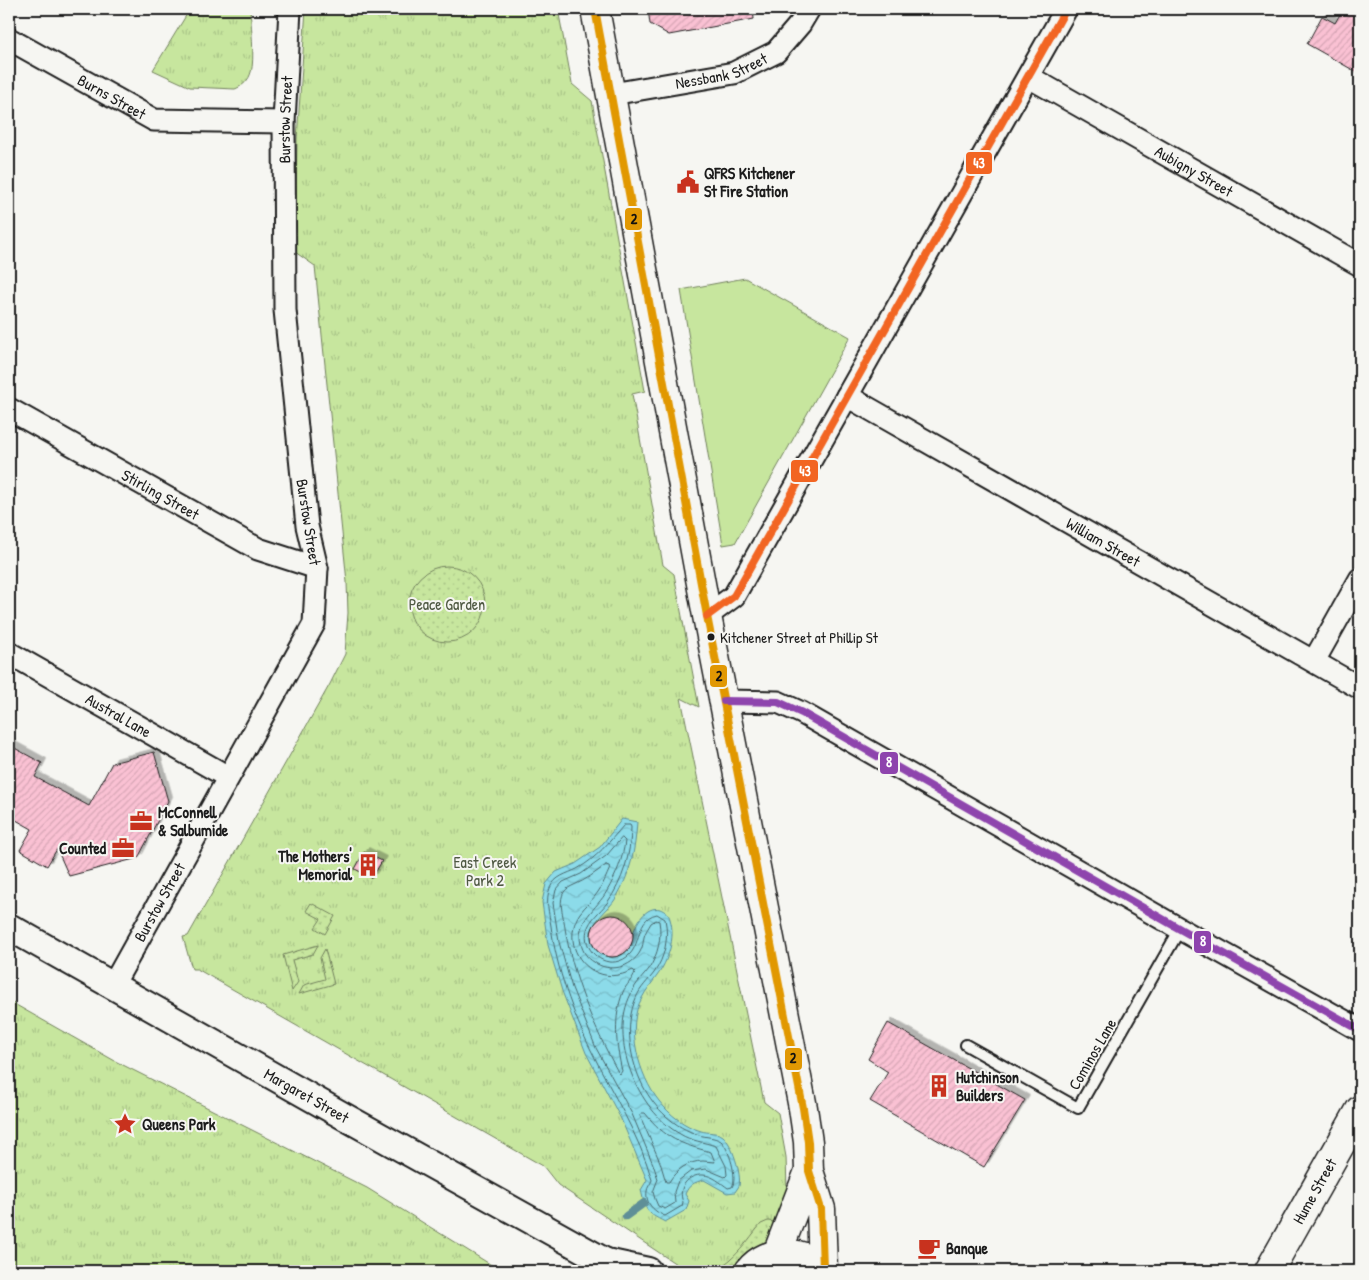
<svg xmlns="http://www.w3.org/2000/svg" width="1369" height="1280" font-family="'Patrick Hand',sans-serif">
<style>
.grass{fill:#c7e69e;stroke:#72815d}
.park{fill:url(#park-tufts);stroke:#72815d}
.garden{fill:url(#garden-dots);stroke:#72815d}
.water{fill:url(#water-waves);stroke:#5f8f97}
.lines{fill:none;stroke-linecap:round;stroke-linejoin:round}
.shore{stroke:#49686e;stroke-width:1}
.stream{stroke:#5f8f97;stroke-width:8}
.building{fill:url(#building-hatch);stroke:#1c1c1c;filter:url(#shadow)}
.service-casing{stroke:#1c1c1c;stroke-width:14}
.minor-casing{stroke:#1c1c1c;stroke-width:25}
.tertiary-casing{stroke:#1c1c1c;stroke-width:30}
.primary-casing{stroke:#1c1c1c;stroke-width:31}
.trunk-casing{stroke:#1c1c1c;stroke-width:31}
.service{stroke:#f6f6f2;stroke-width:10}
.minor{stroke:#f6f6f2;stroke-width:21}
.tertiary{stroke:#f6f6f2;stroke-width:26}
.primary{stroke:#f6f6f2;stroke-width:28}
.trunk{stroke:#f6f6f2;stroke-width:28}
.bus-1-casing{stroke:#f6f6f2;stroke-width:11}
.bus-2-casing{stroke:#f6f6f2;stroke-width:11}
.bus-3-casing{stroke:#f6f6f2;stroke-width:11}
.bus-1{stroke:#e19803;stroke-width:8}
.bus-2{stroke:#f26522;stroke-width:8}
.bus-3{stroke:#8e44ad;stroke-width:8}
.bus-dot{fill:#1c1c1c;stroke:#f6f6f2;stroke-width:2}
.labels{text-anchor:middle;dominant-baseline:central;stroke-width:4;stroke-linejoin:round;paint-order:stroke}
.bus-label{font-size:15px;fill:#1c1c1c;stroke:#f6f6f2;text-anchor:start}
.street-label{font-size:16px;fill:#1c1c1c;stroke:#f6f6f2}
.poi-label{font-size:16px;font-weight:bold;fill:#1c1c1c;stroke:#f6f6f2;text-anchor:start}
.park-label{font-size:16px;fill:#4f5943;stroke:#f6f6f2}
.line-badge{stroke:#f6f6f2;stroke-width:2}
.badge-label{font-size:14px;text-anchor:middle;font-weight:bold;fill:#fff}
.pale-badge-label{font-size:14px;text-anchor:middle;font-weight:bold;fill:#111}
</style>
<defs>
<pattern id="park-tufts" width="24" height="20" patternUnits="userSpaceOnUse" patternTransform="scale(1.25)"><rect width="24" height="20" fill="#c7e69e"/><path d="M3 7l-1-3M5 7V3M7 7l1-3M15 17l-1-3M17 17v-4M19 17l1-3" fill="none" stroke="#aac588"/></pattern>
<pattern id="garden-dots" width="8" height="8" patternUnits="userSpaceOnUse" patternTransform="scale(1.25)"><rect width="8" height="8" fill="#c7e69e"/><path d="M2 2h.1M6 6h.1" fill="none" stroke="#aac588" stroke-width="1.8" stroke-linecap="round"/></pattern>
<pattern id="water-waves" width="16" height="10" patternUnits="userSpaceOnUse" patternTransform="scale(1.25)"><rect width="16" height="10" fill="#8cdbe9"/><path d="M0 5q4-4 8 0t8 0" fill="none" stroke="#78bbc7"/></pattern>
<pattern id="building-hatch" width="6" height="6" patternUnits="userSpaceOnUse" patternTransform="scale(1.25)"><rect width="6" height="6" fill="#fac1d3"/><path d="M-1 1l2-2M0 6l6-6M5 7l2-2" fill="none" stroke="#d6a5b5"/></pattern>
<filter id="shadow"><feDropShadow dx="4.5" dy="-4.5" stdDeviation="0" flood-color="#0004"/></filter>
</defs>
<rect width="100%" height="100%" fill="#f6f6f2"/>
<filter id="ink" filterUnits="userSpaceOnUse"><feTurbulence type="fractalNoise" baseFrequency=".02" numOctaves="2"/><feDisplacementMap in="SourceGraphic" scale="10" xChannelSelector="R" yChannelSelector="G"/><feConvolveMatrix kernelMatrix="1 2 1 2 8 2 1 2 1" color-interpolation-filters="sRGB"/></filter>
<g filter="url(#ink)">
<path class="grass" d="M745,278L850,337L735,543L723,545L681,290Z"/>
<path class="park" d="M190,9H250C251,24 255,60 251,72C249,80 243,86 235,89L190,87L153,70Z
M306,9H558L572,84L592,101L645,391L632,394L663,565L674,574L699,707L681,698L764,1102L778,1113L786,1157L787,1190L769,1240C753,1246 744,1267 727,1271C716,1274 701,1271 690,1271L685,1270L558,1185L543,1166L197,969H192L183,937L188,936L330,684L345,654L348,613L347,582L315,266L295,252L297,139Z
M9,1001L115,1061L367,1188L501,1271H9Z"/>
<path class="garden" d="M409 604a38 38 0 1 1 76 0a38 38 0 1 1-76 0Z
M311,903L335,916L325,934L315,928L321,919L306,911Z
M318,945L313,954L292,960L298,982L292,991L283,955Z
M325,949L334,984L299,994L304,985L325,979L320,958Z
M768,1221L775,1222L769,1240C752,1246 744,1267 727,1271C717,1274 704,1271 694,1271L695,1269C725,1278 744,1244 761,1224Z"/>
<path class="water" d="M622,819L637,822C635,851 631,872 616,898C609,910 592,920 591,935C591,942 595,950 601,954C611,960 625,957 630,946C632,942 632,939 633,935C635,924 646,905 660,909C665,911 669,914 670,919C676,938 668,961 657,976C652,983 646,990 642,998C625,1027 639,1076 659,1101C670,1115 684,1126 701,1131C708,1133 718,1132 723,1136C732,1143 742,1175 739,1186C738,1188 736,1190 735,1192L727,1193L704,1180C694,1182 689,1185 685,1194L689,1201L686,1210L665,1222C645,1212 646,1211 641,1190L647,1180L621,1119L586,1053L562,991L548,945L542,902L546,884L556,872L575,864L600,847Z"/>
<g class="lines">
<path class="shore" d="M624,825H630L631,827C631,854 623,881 607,903C600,912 590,919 587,930C582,948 601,967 619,961C645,953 632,919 657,914L665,919C669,938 665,957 654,973C648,981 640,988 636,998C624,1025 630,1060 643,1086C655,1109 674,1127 699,1135C705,1137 715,1137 721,1141C729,1148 738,1178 732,1187L728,1188C721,1183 712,1175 703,1175C688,1174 677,1188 683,1202L682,1206L665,1216C655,1212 645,1204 647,1191C647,1188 651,1183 652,1180C639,1134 612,1094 592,1052C573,1015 556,967 551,926C549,913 545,900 550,888C555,876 567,874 577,869C597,858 609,842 624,825Z
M622,838L625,841C623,858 616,876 607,891C597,909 575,921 581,944C583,952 587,958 594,962C609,973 631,968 640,952C643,947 643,942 644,937C645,932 649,927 651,923L656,920L659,921C662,938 658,954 649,969C643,977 635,984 631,994C608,1039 637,1110 680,1134C691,1141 704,1142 716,1146L726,1166L727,1175L725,1177L706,1169L691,1171L678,1181L674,1192L675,1203L665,1209L658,1206L655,1199L653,1192L658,1179L653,1164L632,1114L596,1048L572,988L559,942L553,903L556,890L563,882L581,874L606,856Z
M606,865L609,866L610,868C606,877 603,885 598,892C593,900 585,906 580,913C567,932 572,958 592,970C605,978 619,977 633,970L635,972C633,979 626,985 623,992C613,1018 616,1045 622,1071L620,1074L618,1072C593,1026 571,974 564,921C562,912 559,900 564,892C567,888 570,887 574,885C586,880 595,873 606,865Z
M642,1113H645C666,1139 680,1144 711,1152L715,1162C711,1162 707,1161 703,1161C688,1161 676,1170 669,1182H666L660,1162L640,1116Z"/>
<path class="stream" d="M626,1216L644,1203"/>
</g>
<path class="building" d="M648,9H753L754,19L669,35L650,24Z
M1343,9H1360V74L1307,44L1322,16L1335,23Z
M9,745L42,763L35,777L89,806L112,763L154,752L168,801L138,858L69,876L57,849L47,866L20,850L32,829L9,816Z
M364,852L382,861L372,878L355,869Z
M591 936a21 21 0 1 1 42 0a21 21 0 1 1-42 0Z
M888,1023L1025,1100L984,1167L870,1101L888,1072L868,1059Z"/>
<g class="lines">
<defs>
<path id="service" d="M966,1045L1078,1108L1180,929"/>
<g id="minor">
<path id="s1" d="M9,39L154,120L284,122"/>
<path id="s2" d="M1029,77L1360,265"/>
<path id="s3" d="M612,94L734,73L776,52L800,24L809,9"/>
<path id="s4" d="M847,396L1360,688"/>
<path id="s5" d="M9,409L258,549L317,568"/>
<path d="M707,616L734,596L1066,9"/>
<path id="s6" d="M9,653L228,777"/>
<path d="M1314,661L1360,579"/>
<path d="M724,701L778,702L802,713L1180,929L1360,1030"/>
<path id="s7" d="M113,985L314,624L317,568L307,526L285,310L284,122L290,9"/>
</g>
<g id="tertiary">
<path id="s8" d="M9,927L347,1118L606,1262L620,1271"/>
<path d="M606,1262L648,1271"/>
</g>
<path id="primary" d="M595,9L707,616L803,1108L808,1142L809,1171L821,1209L823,1269
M777,1254L809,1171
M749,1271C767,1247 806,1249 824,1271"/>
<g id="trunk">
<path id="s9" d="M1269,1271L1360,1110"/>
</g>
</defs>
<use href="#service" class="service-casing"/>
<use href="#minor" class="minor-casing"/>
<use href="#tertiary" class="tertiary-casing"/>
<use href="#primary" class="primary-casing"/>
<use href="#trunk" class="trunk-casing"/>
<use href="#service" class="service"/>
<use href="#minor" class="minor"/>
<use href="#tertiary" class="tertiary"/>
<use href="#primary" class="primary"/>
<use href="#trunk" class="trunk"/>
<defs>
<path id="bus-1" d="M595,9L707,616L803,1108L808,1142L809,1171L821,1209L823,1269"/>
<path id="bus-2" d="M707,616L734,596L1066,9"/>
<path id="bus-3" d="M724,701L778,702L802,713L1180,929L1360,1030"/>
</defs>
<use href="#bus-1" class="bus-1-casing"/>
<use href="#bus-2" class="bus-2-casing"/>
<use href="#bus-3" class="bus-3-casing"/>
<use href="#bus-1" class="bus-1"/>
<use href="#bus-2" class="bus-2"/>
<use href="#bus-3" class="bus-3"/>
</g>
</g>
<defs>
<symbol id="civic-bare" viewBox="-9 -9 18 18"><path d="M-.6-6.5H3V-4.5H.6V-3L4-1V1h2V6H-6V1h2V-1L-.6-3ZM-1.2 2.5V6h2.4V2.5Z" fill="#c8321e" stroke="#f6f6f2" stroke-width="2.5" paint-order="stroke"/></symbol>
<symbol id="office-bare" viewBox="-9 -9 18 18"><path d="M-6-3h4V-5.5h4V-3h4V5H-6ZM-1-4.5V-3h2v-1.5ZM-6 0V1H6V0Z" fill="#c8321e" stroke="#f6f6f2" stroke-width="2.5" paint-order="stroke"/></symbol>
<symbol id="building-bare" viewBox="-9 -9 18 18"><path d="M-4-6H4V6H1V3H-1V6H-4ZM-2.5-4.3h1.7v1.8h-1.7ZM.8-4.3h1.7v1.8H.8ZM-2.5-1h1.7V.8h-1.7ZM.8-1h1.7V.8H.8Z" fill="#c8321e" stroke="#f6f6f2" stroke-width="2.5" paint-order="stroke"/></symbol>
<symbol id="sight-bare" viewBox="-9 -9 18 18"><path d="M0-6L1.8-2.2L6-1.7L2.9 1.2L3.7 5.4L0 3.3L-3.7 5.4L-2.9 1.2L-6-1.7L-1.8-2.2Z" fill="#c8321e" stroke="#f6f6f2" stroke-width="2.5" paint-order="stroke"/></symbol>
<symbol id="cafe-bare" viewBox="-9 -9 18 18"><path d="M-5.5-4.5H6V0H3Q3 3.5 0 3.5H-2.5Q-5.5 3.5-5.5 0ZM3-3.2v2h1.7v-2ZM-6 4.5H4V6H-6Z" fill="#c8321e" stroke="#f6f6f2" stroke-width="2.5" paint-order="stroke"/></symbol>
</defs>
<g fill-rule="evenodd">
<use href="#civic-bare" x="672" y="166" width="32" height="32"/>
<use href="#office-bare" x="125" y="805" width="32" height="32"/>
<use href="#office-bare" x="107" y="832" width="32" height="32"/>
<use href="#building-bare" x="352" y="849" width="32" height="32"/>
<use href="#building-bare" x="923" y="1070" width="32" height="32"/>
<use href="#sight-bare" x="109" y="1108" width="32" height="32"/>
<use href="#cafe-bare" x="913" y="1232" width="32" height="32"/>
</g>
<circle class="bus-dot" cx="711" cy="637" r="4.5"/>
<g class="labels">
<g class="bus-label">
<text x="720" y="637">Kitchener Street at Phillip St</text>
</g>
<g class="street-label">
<text stroke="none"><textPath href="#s3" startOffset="112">Nessbank Street</textPath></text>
<text stroke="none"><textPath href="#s1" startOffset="118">Burns Street</textPath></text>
<text stroke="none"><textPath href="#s7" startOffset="920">Burstow Street</textPath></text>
<text stroke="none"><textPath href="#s2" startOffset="190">Aubigny Street</textPath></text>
<text stroke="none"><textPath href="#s5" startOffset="174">Stirling Street</textPath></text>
<text transform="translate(309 522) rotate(81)">Burstow Street</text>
<text stroke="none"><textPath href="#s4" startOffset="295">William Street</textPath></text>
<text stroke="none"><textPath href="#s6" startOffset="126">Austral Lane</textPath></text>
<text stroke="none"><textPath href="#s7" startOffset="95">Burstow Street</textPath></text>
<text transform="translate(1092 1054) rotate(-60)">Cominos Lane</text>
<text stroke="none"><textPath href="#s8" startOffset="342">Margaret Street</textPath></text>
<text stroke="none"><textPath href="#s9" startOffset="92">Hume Street</textPath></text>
</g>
<g class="poi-label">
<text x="704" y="173">QFRS Kitchener<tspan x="704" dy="18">St Fire Station</tspan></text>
<text x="158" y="812">McConnell<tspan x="158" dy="18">&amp; Salbumide</tspan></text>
<text x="106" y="848" text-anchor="end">Counted</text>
<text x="352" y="856" text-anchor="end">The Mothers'<tspan x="352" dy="18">Memorial</tspan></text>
<text x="956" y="1077">Hutchinson<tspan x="956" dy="18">Builders</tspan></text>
<text x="142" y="1124">Queens Park</text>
<text x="946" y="1248">Banque</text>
</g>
<g class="park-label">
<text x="447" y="604">Peace Garden</text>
<text x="485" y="862">East Creek<tspan x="485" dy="18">Park 2</tspan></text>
</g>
</g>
<g class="line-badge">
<rect x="965" y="151" width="28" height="24" rx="5" fill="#f26522"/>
<rect x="624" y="207" width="19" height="24" rx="5" fill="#e19803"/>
<rect x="790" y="459" width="29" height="24" rx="5" fill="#f26522"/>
<rect x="709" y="664" width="19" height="24" rx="5" fill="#e19803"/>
<rect x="879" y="751" width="20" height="24" rx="5" fill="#8e44ad"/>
<rect x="1193" y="930" width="19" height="24" rx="5" fill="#8e44ad"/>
<rect x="784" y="1047" width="19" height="24" rx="5" fill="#e19803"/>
</g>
<g class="badge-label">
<text x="979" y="168">43</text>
<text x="805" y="476">43</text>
<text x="889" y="767">8</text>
<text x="1203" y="946">8</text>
</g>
<g class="pale-badge-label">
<text x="634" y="224">2</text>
<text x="719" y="681">2</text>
<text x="793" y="1063">2</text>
</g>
<rect width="1369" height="1280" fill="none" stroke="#f6f6f2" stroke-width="30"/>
<rect x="15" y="15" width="1339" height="1250" fill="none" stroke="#1c1c1c" stroke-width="2" filter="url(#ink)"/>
</svg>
